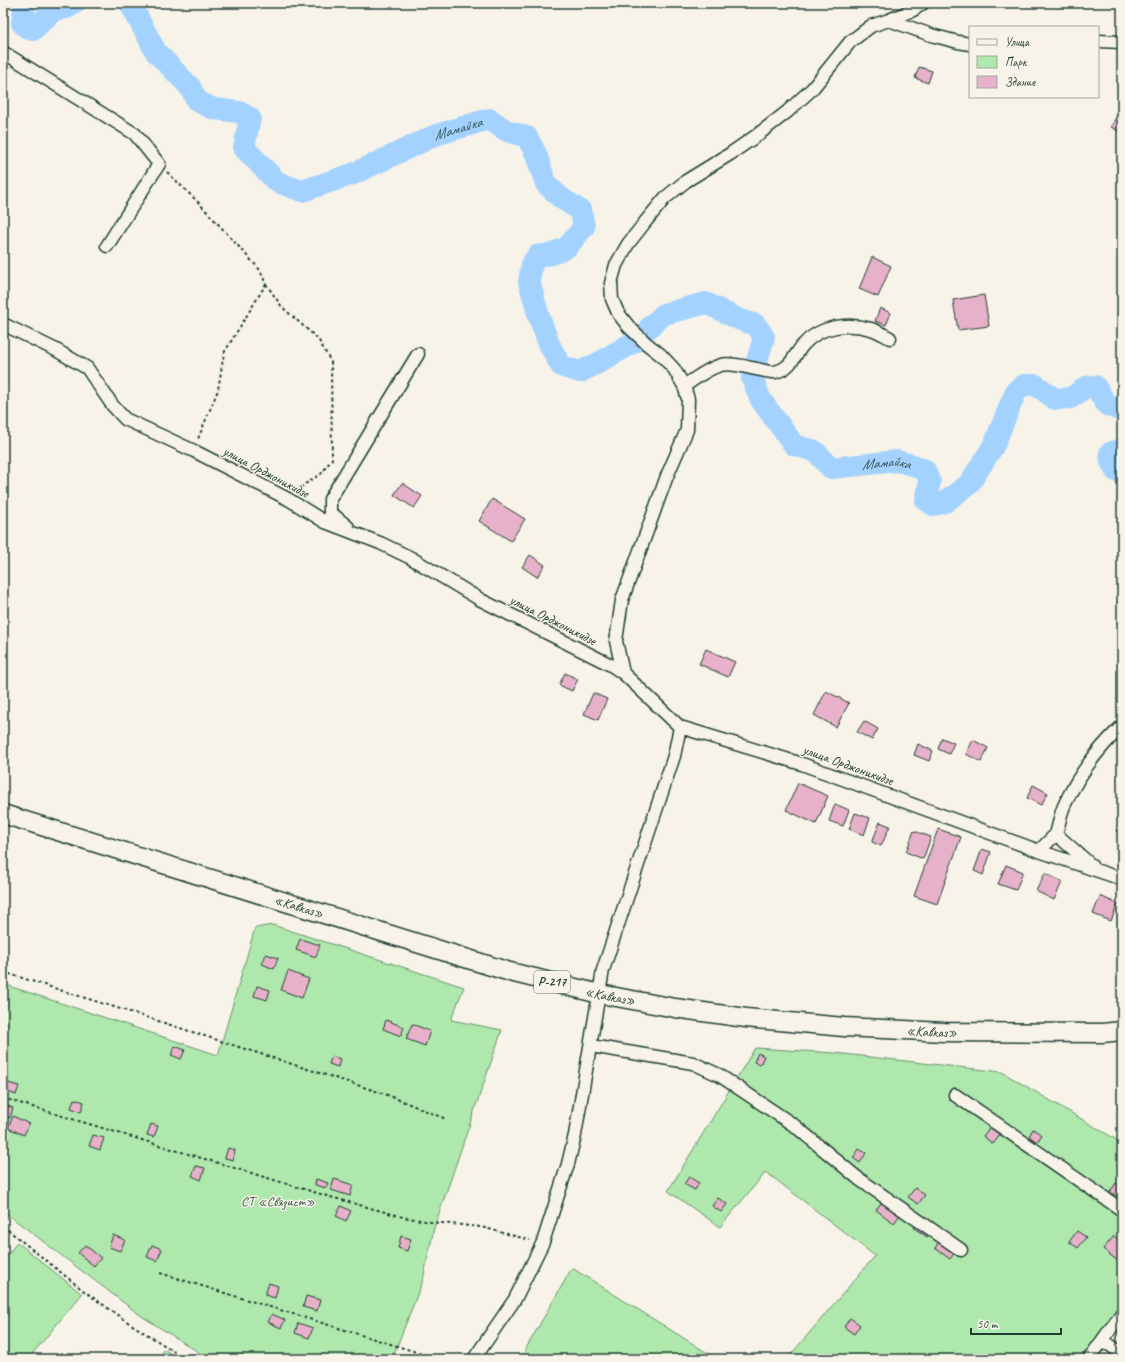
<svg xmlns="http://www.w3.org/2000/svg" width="1125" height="1362" font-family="Caveat,sans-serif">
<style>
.green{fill:#afe8ac;stroke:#679270}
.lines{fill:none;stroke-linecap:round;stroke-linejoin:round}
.river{stroke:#a3d2ff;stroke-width:22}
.building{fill:#e7b1ca;stroke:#1f3d34}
.minor-casing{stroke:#1f3d34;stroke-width:15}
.highway-casing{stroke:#1f3d34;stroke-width:21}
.path{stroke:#1f3d34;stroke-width:2;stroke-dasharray:3 3;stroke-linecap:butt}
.minor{stroke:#f7f3e8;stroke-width:12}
.highway{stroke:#f7f3e8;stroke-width:18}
.labels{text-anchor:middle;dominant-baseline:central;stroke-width:3;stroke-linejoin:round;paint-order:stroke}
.shield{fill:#f7f3e8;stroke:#60746a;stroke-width:1}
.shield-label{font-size:13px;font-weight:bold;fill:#1f3d34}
.street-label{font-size:14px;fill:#1f3d34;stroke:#f7f3e8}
.park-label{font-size:14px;fill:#355746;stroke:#f7f3e8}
.water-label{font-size:15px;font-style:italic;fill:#395b5d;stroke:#f7f3e8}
</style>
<rect width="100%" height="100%" fill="#f7f3e8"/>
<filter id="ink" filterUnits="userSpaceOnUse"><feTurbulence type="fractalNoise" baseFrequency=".025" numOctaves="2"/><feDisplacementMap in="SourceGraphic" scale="8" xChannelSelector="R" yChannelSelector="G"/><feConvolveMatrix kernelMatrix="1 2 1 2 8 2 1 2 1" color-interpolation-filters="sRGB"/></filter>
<g filter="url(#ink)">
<path class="green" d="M273,925L464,987L451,1020L502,1030L434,1228L423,1280L392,1359H209L140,1315L3,1211V984L218,1055L255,928Z
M755,1048L835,1053L1002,1072L1122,1143V1311L1089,1359H787L875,1256L766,1172L720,1227L668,1191Z
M17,1242L82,1294L28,1359H3V1262Z
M572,1268L717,1359H520Z
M164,1349L178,1359H158Z"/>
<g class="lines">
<g class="river">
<path d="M25,3L22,23L27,28L33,30L40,23L50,14L56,10L67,8L75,3"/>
<path id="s1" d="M130,3L156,52L190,87L197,101L214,109L239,112L250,118L244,148L277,182L302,191L353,174L436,135L489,119L507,131L527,137L536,154L546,184L561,198L581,211L584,227L567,247L552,254L537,256L532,264L529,281L539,317L549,344L561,366L580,372L602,361L637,340"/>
<path id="s2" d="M649,328L664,314L706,303L738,319L756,325L764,337L752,378L761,400L794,445L815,451L831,468L897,461L913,465L925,470L930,482L926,500L933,505L945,502L969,484L994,445L1016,391L1024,385H1036L1055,399L1071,398L1086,387L1095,386L1107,405L1122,411"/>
<path d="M1122,449L1110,453L1111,462L1116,471L1122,472"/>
</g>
</g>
<path class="building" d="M919,67L932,71L928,83L915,78Z
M1118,113L1122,115V133L1111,127Z
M872,257L891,266L878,297L859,289Z
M984,295L989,326L958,330L953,300Z
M880,308L891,313L886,325L875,321Z
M402,483L422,496L414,508L394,495Z
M492,499L525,519L511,541L479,521Z
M530,555L545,565L537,577L522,567Z
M706,649L735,662L728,677L699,664Z
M565,673L578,679L572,691L559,685Z
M826,691L849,703L836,727L814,715Z
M593,693L607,699L598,720L584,714Z
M864,721L878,729L872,740L857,732Z
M942,738L954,743L949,754L938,749Z
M973,740L988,748L981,762L966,754Z
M918,744L933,751L929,761L914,755Z
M798,783L828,796L816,824L786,810Z
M1033,785L1048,793L1041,805L1027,798Z
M835,804L849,810L843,826L829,821Z
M855,813L870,818L864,835L849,829Z
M1122,818V834L1116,831Z
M880,822L890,826L881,846L872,842Z
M938,829L961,837L937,904L914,896Z
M914,831L931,837L923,859L906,852Z
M982,849L991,852L983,875L974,871Z
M1006,865L1023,872L1016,890L998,884Z
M1045,873L1062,882L1054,900L1036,891Z
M1100,896L1118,904L1111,921L1093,914Z
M300,939L320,945L316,957L296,950Z
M266,954L278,958L274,969L262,964Z
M288,971L309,979L302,998L281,990Z
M257,986L270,990L267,1000L254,996Z
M386,1020L404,1027L401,1036L383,1029Z
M412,1024L430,1031L425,1046L406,1039Z
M175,1046L185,1050L181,1059L171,1055Z
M758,1053L764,1056L760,1065L754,1062Z
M332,1056L340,1059L338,1067L329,1064Z
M8,1083L19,1086L16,1095L5,1091Z
M74,1099L84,1102L81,1112L71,1108Z
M3,1104L13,1108L10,1118L3,1115Z
M13,1116L29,1124L24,1135L8,1128Z
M151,1124L158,1126L154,1137L147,1135Z
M990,1127L1000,1135L993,1144L983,1136Z
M1033,1129L1042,1135L1037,1142L1029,1136Z
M93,1135L104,1138L100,1150L89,1146Z
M228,1148L235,1150L233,1160L225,1158Z
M859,1149L866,1153L860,1163L853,1158Z
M196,1166L205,1168L201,1180L192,1176Z
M689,1177L699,1183L695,1190L684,1184Z
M316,1179L328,1183L326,1188L315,1185Z
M334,1179L353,1185L350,1196L331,1190Z
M1116,1183L1122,1187L1117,1196L1110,1192Z
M915,1188L925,1195L918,1204L908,1197Z
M718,1198L727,1204L721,1212L712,1206Z
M884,1199L902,1212L894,1223L876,1210Z
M341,1206L351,1211L346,1221L336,1216Z
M919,1222L931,1231L927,1237L914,1228Z
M1077,1231L1086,1237L1078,1248L1069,1242Z
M113,1235L125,1240L120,1251L109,1247Z
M401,1236L411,1239L407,1251L398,1248Z
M1114,1236L1122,1243V1261L1120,1263L1103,1249Z
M940,1240L956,1251L950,1259L935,1248Z
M85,1245L101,1258L94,1266L78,1253Z
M152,1245L162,1249L157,1261L147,1257Z
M269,1283L278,1286L275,1298L265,1295Z
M306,1296L320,1300L317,1311L303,1307Z
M272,1314L285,1320L281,1328L268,1322Z
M850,1318L860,1325L854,1334L844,1327Z
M298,1323L313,1328L309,1338L295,1333Z"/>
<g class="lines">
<defs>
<path id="minor" d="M889,20L913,10L923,3
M1098,41L1122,42
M3,52L135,134L159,164L107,246
M3,324L56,350L87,368L113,406L125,419L194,451L288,499L325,522L380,543L411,558L481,600L611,665L623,673L680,727L802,764L1039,851L1122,879
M684,386C695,379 708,368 721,365C728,363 744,366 751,368C759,369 769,373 775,372C791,369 794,355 803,345C819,326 848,322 871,329C878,331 884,335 890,338
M348,527L330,512V499L418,354
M623,673L616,641L622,600L667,476L687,430L688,399L684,386L674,369L661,355L647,344L629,327L618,313L612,299L611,283L616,265L628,244L646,221L665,198L686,181L730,154L756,136L787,112L812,89L850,42L871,26L889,20L931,35L958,42L970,44
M1039,851L1056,834
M1091,865L1056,834C1059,825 1060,815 1064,806C1077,777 1099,748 1122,726
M591,1046L693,1063L719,1075L795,1126L859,1179L961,1250
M955,1095L1122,1210
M1103,1340L1122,1354
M474,1359L515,1299L543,1242L568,1164L575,1135L603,970L674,756L680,727
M1089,1359L1122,1313"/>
<g id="highway">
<path id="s3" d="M3,814L510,972L600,994L675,1008L746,1018L844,1027L944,1032L1102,1033L1122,1031"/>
</g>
</defs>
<use href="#minor" class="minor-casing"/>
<use href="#highway" class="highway-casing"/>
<path class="path" d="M167,172L199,203L260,270L266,284L224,353L218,390L198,439
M266,284L282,307L318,339L331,362L332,459L321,474L305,484L296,492
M3,972L152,1019L385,1094L446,1119
M3,1098L327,1196L403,1217L431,1222L481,1227L530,1240
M3,1226L84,1291L123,1319L186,1359
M160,1273L439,1359"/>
<use href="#minor" class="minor"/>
<use href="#highway" class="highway"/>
</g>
</g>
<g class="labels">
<rect class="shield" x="534" y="971" width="36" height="22" rx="3"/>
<g class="shield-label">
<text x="552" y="982">Р-217</text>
</g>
<g class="street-label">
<text transform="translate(266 472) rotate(28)">улица Орджоникидзе</text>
<text transform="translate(553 620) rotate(27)">улица Орджоникидзе</text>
<text transform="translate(848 765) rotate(20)">улица Орджоникидзе</text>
<text stroke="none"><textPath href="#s3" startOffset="310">«Кавказ»</textPath></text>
<text stroke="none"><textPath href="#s3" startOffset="634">«Кавказ»</textPath></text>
<text stroke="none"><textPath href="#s3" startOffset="958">«Кавказ»</textPath></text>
</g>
<g class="park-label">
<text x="278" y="1201">СТ «Связист»</text>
</g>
<g class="water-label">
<text stroke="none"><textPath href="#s1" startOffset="449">Мамайка</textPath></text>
<text stroke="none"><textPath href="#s2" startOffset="356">Мамайка</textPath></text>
</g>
</g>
<rect width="1125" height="1362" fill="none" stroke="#f7f3e8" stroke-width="16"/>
<rect x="8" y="8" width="1109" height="1346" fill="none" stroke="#1f3d34" stroke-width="1.5" filter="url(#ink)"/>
<rect x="969" y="26" width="130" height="72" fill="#f7f3e8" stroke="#a1aaa0"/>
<rect x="977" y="39" width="20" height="6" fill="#f7f3e8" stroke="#a1aaa0"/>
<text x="1005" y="46" font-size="12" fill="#1f3d34">Улица</text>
<rect x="977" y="56" width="20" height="12" fill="#afe8ac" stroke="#a1aaa0"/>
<text x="1005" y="66" font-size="12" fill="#1f3d34">Парк</text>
<rect x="977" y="76" width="20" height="12" fill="#e7b1ca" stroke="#a1aaa0"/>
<text x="1005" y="86" font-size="12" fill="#1f3d34">Здание</text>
<path d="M971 1328v6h90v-6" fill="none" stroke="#1f3d34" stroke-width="2"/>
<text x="977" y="1328" font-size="12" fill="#1f3d34" stroke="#f7f3e8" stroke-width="3" paint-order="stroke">50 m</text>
</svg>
